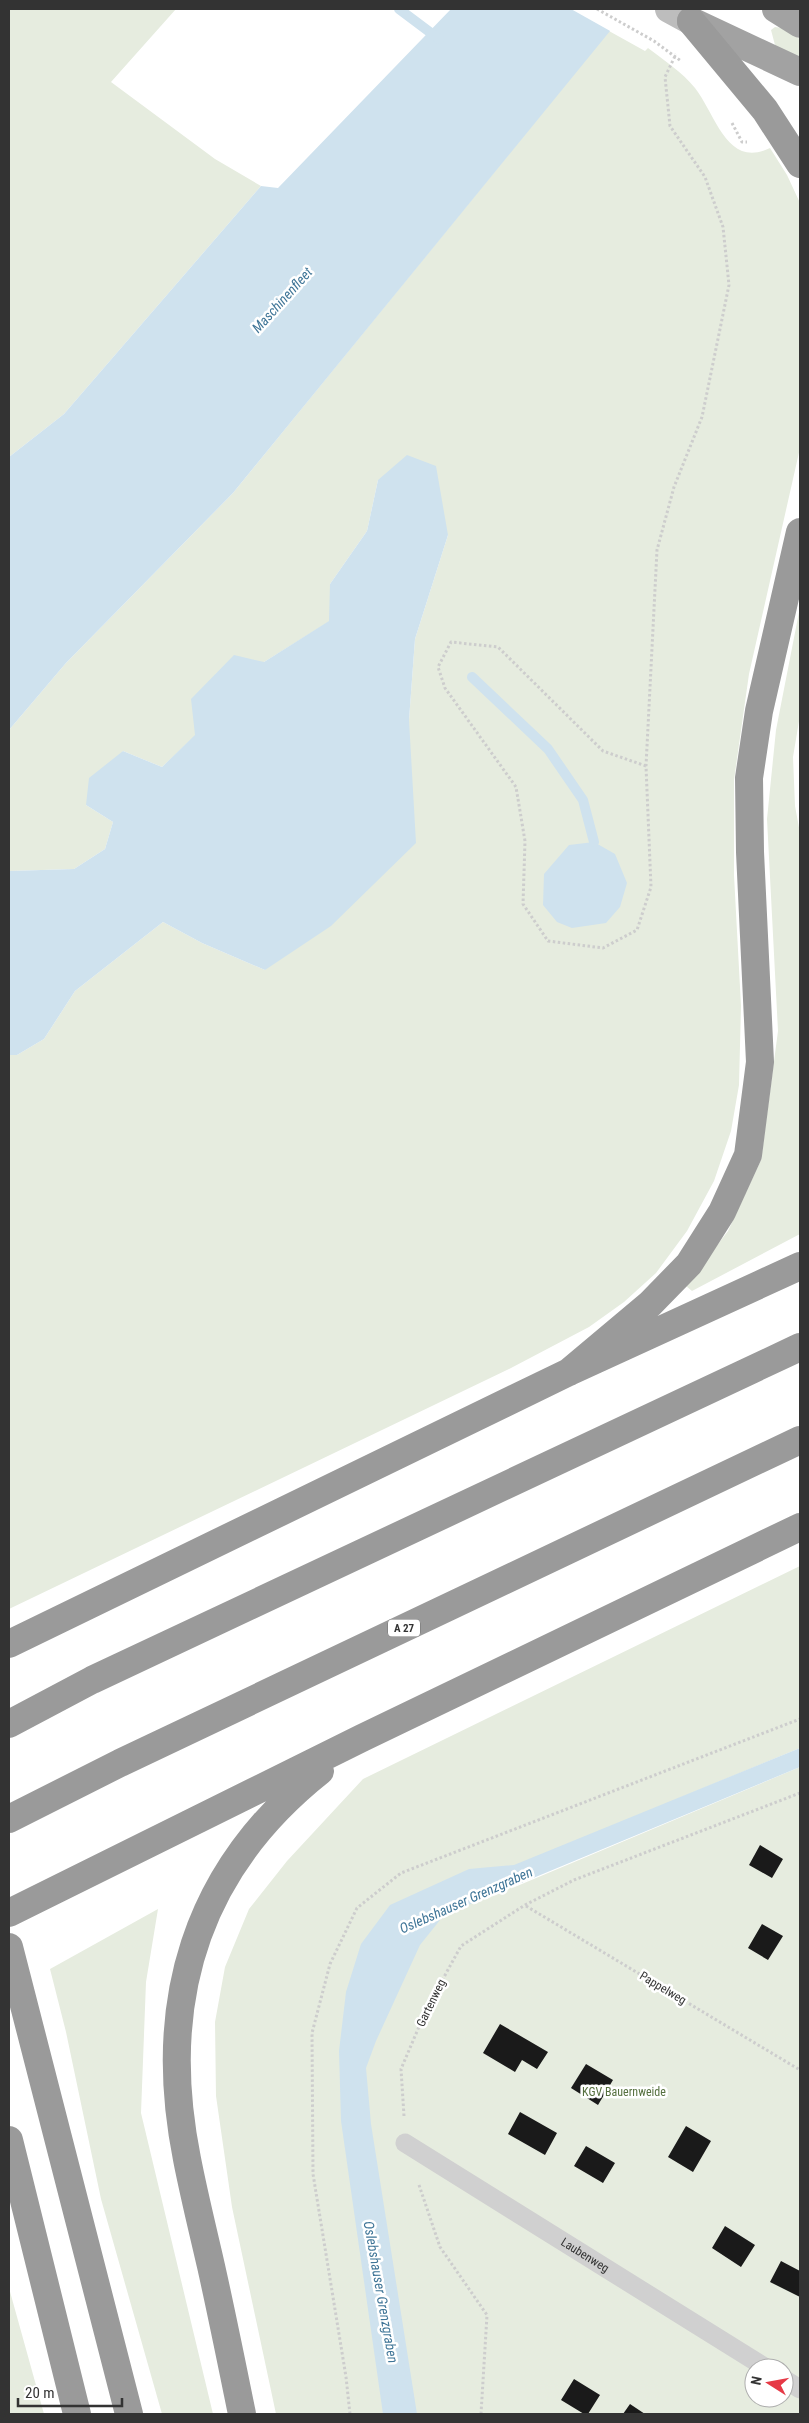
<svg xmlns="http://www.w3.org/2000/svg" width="809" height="2423" font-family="'Roboto Condensed',sans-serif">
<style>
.green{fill:#e6ecdf;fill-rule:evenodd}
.water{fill:#cfe2ee}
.pier{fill:#fff}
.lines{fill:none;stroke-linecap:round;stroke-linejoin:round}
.stream{stroke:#cfe2ee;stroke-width:10}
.building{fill:#1a1a1a}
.path{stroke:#cdcdcd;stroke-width:3;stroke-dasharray:2.5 2.5;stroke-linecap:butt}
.service{stroke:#d0d0d0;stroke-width:19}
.secondary{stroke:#bdbdbd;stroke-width:28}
.trunk{stroke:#a2a2a2;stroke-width:28}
.motorway{stroke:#9a9a9a;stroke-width:28}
.labels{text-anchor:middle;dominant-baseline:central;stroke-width:5;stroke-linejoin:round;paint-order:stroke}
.shield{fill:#fff;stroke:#707070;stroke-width:1}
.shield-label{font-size:11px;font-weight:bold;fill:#333}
.street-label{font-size:12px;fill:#333;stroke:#fff}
.park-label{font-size:12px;fill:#56703f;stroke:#fff}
.water-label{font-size:14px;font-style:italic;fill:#3f7597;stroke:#fff}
</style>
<rect width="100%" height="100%" fill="#fff"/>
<path class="green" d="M9,9H176L111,82L215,159L261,186L64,414L9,457Z
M775,27L782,28L800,39V60L775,45L771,30Z
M609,31L645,51L648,48C665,61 682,72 695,88C716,115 727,169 770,148L787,175L800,203V448L749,674L734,780V875L741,1006L739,1085L731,1131L714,1181L687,1231L656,1273L624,1302L589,1327L511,1368L9,1609V1055H17L44,1039L75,991L163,922L202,943L265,970L409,720L415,639L448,535L378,480L367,531L330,584V621L264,662L196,735L162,767L123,751L86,805L113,822L105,849L74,869L9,871V730L66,663L233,493Z
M800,607V715L793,757L795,806L800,833V1234L692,1291L686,1286L728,1231L761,1160L778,1031L767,819L776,730Z
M800,1566V1748L682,1797L510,1889L800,1767V2414H276L232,2207L216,2096L215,2022L225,1967L249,1909L287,1861L363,1779ZM754,2368H784V2398H754Z
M158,1909L146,1982L141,2113L213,2414H162L101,2199L66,2032L50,1969Z
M9,2288L44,2414H9Z"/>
<path class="water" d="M451,9H628L233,493L66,663L9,730V457L64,414L261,186L278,188Z
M407,455L436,466L448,535L415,639L409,720L416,843L331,926L265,970L202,943L163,922L75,991L44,1039L17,1055H9V871L74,869L105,849L113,822L86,805L89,778L123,751L162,767L195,735L191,699L234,655L264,662L329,621L330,584L367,531L378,480Z
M594,842L615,854L627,883L620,907L606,923L572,928L557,922L543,905L544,874L569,845Z
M800,1748V1767L444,1915L420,1945L376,2041L366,2068L371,2124L417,2414H383L341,2121L339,2051L346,1992L361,1944L390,1905L469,1869L514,1865Z"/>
<path class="pier" d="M571,9H631L612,32Z"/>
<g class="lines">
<path class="stream" d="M399,9L439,39
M472,677L548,749L583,800L594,842"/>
</g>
<path class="building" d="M760,1845L783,1859L772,1878L749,1865Z
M762,1924L783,1936L768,1960L748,1948Z
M500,2024L548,2052L537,2069L522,2060L515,2072L483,2053Z
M586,2064L613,2080L598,2105L571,2088Z
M520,2112L557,2133L545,2155L508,2134Z
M686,2126L711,2141L693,2172L668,2157Z
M586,2146L615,2163L603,2183L574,2166Z
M725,2226L755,2245L741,2267L712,2248Z
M781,2261L800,2271V2297L770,2282Z
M574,2379L600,2395L588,2414H584L561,2400Z
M630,2404L645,2414H623Z"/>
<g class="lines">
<path class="path" d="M597,9L654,41L681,61
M732,123L742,142H747
M646,766L603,751L498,647L451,642L438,667L445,688L516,787L525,841L523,904L548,941L603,948L637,930L651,887L646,766L657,550L674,487L702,417L729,285L723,227L705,177L670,126L665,77L676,54
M526,1906L800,2070
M404,2116L401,2069L427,2008L461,1946L525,1905L574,1880L800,1793
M419,2185L440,2247L487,2315L481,2414
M350,2414L346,2377L313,2174L312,2033L330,1964L357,1908L401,1873L800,1719"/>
<g class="service">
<path id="s1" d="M405,2143L766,2368"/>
<path d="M784,2379L800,2389"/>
</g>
<path class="secondary" d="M669,9L691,21"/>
<path class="trunk" d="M776,9L800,24
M691,21L800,72"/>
<path class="motorway" d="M691,21L765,110L800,164
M569,1372L650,1304L689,1264L722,1212L748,1155L760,1062L750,852L749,778L759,711L800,532
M9,1644L569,1372L800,1266
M9,1724L92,1680L800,1347
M9,1819L120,1763L800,1440
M9,1913L362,1738L800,1527
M9,1947L129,2414
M9,2140L77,2414
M242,2414C232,2365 222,2315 211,2266C203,2231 194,2195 187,2159C156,2004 194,1871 320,1771"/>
</g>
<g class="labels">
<rect class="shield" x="388" y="1619.5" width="32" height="17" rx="4"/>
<g class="shield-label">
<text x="404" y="1628">A 27</text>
</g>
<g class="street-label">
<text transform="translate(663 1988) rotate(31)">Pappelweg</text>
<text transform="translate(431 2003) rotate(-64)">Gartenweg</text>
<text stroke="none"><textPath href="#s1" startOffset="212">Laubenweg</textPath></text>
</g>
<g class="park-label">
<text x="624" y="2092">KGV Bauernweide</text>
</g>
<g class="water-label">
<text transform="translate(282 300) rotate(-48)">Maschinenfleet</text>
<text transform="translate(466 1900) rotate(-24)">Oslebshauser Grenzgraben</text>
<text transform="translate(381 2292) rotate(80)">Oslebshauser Grenzgraben</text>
</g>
</g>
<rect width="809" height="2423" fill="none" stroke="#333333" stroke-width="20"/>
<g transform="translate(769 2383) rotate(281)"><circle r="24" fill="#ffffff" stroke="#adadad"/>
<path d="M0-4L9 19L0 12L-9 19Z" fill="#e63946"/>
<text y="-8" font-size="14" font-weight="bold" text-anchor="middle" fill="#333333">N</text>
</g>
<path d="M18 2398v8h104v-8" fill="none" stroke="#333333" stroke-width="2.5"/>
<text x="25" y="2398" font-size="15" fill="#333333" stroke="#ffffff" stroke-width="4" paint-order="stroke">20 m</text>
</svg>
